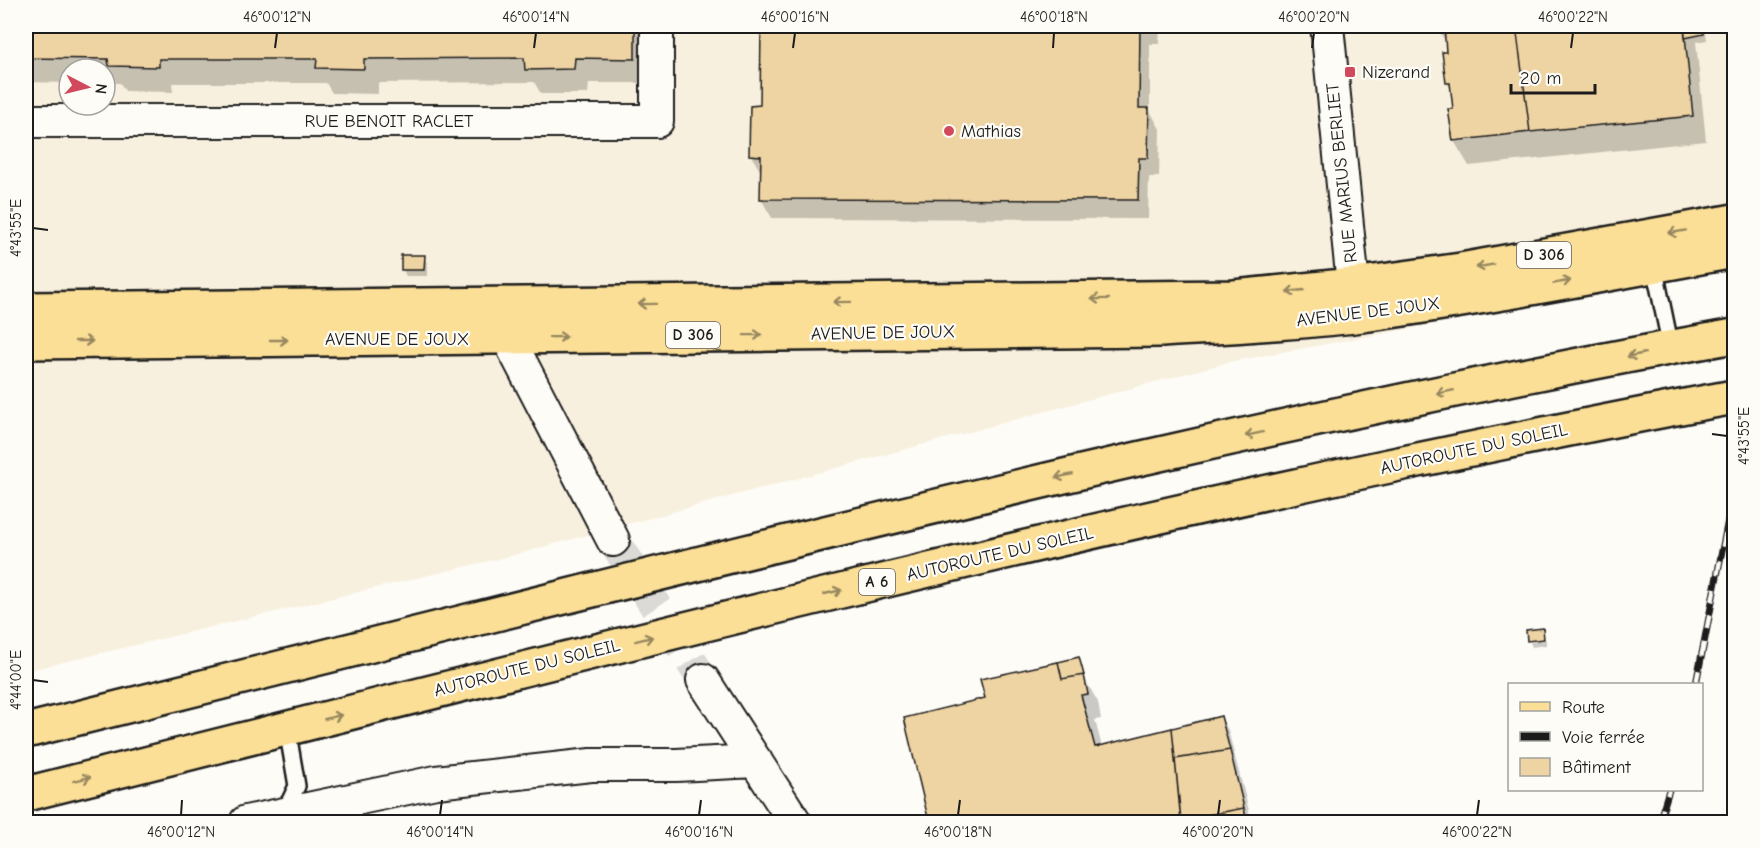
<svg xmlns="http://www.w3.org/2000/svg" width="1760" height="848" font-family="'Comic Neue',sans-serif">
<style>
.built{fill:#f8f0de;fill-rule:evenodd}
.shadow{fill:#0003}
.building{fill:#eed3a3;stroke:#1c1c1c;stroke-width:1.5}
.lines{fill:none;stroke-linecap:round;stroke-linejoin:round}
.street-tunnel{stroke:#dbdad6;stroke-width:32;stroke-dasharray:32 16;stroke-linecap:butt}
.lane-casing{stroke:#1c1c1c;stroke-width:20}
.street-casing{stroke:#1c1c1c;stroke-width:36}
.primary-casing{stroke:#1c1c1c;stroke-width:38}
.highway-casing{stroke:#1c1c1c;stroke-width:38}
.lane{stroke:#fdfcf7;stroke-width:15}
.street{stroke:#fdfcf7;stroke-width:32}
.primary{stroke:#fbdf96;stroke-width:33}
.highway{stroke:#fbdf96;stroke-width:33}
.rail-casing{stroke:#1c1c1c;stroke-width:7}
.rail{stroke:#fdfcf7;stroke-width:4.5;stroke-dasharray:14;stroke-linecap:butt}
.oneway{stroke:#97875f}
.ticks{fill:none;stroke:#1c1c1c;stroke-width:2}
.poi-dot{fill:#d1495b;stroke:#fdfcf7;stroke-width:2}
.labels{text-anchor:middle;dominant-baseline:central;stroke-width:4.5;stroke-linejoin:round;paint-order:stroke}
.shield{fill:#fdfcf7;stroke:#605f5e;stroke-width:1.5}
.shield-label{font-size:16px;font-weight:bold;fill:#1c1c1c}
.poi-label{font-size:18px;fill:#1c1c1c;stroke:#fdfcf7;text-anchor:start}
.street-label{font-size:18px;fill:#1c1c1c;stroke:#fdfcf7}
.neatline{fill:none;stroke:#1c1c1c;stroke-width:2}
.ticks-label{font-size:15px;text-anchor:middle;fill:#1c1c1c}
</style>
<rect width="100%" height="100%" fill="#fdfcf7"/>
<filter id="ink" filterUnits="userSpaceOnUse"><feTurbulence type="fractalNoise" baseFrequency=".0167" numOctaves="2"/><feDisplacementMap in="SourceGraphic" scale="12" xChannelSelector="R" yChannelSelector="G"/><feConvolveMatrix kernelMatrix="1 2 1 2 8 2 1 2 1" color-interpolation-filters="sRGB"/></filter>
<g filter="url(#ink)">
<path class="built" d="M26,26H1734V269L1229,362L510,556L26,671ZM69,69H105V105H69Z"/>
<path class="shadow" d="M26,26H648V83H589L588,94H541L534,82L378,83V94L332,93L326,83H172L173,92L125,91L120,83H105V69H69V83L26,82Z
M754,26H1160L1159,44H1150V111L1160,129L1159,177H1149L1148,219L772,218L761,199L762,174L750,154L762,107V40Z
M1436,26H1705L1707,40L1696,42L1706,141L1469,166L1454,141L1450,111L1454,110L1452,91L1447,82V44Z
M424,257L427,263V276H406L403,270Z
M1546,640V645L1532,647L1530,642Z
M1078,658L1087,683L1098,702L1101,719L1095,720L1102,747L1171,730L1174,735L1221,717L1228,730L1252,822H930L905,719L987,699Z"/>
<path class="building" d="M26,26H635V59L575,58L574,69L525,70L524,58L364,59V69L316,68L317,59H159V67L109,66L108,59L26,58Z
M761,26H1140L1139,108H1149L1148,158H1139L1138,200L760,199L761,156L749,155L750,106L760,105Z
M1444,26H1516L1530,132L1453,141L1448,109H1453L1450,83H1446L1442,52H1446Z
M1516,26H1684L1693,116L1530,132Z
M1684,26H1703L1704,34L1685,38Z
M401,255H425L424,270H401Z
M1543,628L1544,639L1527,641L1526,630Z
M1079,657L1084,675L1062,679L1058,662Z
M1058,662L1062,679L1084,675L1088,694L1081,695L1095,747L1172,728L1181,822H929L904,718L985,698L980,679Z
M1221,716L1230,750L1175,759L1172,728Z
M1230,750L1244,808L1181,820L1175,759Z
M1244,808L1247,822H1181V820Z"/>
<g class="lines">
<path class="street-tunnel" d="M613,540L703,680"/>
<defs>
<path id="lane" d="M1654,266L1671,348
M284,813L297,786L287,728"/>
<path id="street" d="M1327,26L1353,285L1358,311
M26,121H657V26
M508,312V338L613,540
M703,680L795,822
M246,822L436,782L591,765H676L756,761"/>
<path id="primary" d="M26,309L1234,297L1353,285L1461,270L1734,221
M26,342L1162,330C1229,326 1296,323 1362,315C1487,298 1611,273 1734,251"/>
<path id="highway" d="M26,731C202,686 379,643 556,599C947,502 1338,407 1734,336
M26,794C479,681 931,563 1389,466C1504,442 1619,418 1734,397"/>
</defs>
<use href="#lane" class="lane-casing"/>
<use href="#street" class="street-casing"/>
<use href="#primary" class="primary-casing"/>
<use href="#highway" class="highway-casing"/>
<use href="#lane" class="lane"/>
<use href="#street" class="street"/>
<use href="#primary" class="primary"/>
<use href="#highway" class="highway"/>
<defs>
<path id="rail" d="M1696,684L1734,489
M1659,822L1669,790"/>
</defs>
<use href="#rail" class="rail-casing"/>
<use href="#rail" class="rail"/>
</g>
<defs><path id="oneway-shaft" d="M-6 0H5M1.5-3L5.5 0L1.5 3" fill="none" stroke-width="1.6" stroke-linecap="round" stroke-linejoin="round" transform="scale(1.5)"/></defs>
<g class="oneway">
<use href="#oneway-shaft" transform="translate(1677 232) rotate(170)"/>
<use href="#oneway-shaft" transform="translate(1485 266) rotate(170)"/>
<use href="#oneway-shaft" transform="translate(1562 282) rotate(-10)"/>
<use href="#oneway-shaft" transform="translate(1295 291) rotate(174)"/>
<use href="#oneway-shaft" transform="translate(1100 299) rotate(179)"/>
<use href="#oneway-shaft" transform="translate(842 302) rotate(179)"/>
<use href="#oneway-shaft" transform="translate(647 304) rotate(179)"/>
<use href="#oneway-shaft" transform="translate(753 335) rotate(-1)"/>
<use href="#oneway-shaft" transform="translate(558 337) rotate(-1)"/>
<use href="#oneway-shaft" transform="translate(279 340)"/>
<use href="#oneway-shaft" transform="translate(84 341)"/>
<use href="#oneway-shaft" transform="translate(1636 355) rotate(169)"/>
<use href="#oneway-shaft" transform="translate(1445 392) rotate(168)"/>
<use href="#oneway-shaft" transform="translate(1254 434) rotate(168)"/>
<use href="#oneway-shaft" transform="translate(1064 476) rotate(168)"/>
<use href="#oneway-shaft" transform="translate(833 592) rotate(-13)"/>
<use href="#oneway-shaft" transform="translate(644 639) rotate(-14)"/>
<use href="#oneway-shaft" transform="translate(333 717) rotate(-14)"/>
<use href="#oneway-shaft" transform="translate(82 779) rotate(-14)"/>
</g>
</g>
<path class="ticks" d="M275,48L277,33M534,48L536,33M793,48L795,33M1053,48L1054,33M1312,48L1314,33M1571,48L1573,33M33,228L48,230M1712,434L1727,436M33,680L48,682M181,815L182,800M440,815L442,800M699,815L701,800M958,815L960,800M1218,815L1220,800M1477,815L1479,800"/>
<g class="poi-dot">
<rect x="1344" y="66" width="12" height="12" rx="3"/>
<circle cx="949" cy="131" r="6"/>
</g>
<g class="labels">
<g class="shield">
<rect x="1517" y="242" width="54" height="26" rx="4.5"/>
<rect x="666" y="322" width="54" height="26" rx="4.5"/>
<rect x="859" y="569" width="36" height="26" rx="4.5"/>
</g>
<g class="shield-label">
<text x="1544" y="255">D 306</text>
<text x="693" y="335">D 306</text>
<text x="877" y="582">A 6</text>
</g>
<g class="poi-label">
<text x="1362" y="72">Nizerand</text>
<text x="961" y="131">Mathias</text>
</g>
<g class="street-label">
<text x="389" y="121">RUE BENOIT RACLET</text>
<text transform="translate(1342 173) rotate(-96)">RUE MARIUS BERLIET</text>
<text transform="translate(1368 312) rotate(-7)">AVENUE DE JOUX</text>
<text transform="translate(883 333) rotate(-1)">AVENUE DE JOUX</text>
<text x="397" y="339">AVENUE DE JOUX</text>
<text transform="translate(1474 449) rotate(-12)">AUTOROUTE DU SOLEIL</text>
<text transform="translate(1000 554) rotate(-13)">AUTOROUTE DU SOLEIL</text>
<text transform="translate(527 668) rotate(-14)">AUTOROUTE DU SOLEIL</text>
</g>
</g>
<rect width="1760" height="848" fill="none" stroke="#fdfcf7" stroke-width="66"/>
<rect x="1508" y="683" width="195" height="108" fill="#fdfcf7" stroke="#a3a29f" stroke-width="1.5"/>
<rect x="1520" y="702" width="30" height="9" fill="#fbdf96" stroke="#a3a29f" stroke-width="1.5"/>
<text x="1562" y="713" font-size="18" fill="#1c1c1c">Route</text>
<rect x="1520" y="732" width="30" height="9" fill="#1c1c1c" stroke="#a3a29f" stroke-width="1.5"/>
<text x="1562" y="743" font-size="18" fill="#1c1c1c">Voie ferrée</text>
<rect x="1520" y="758" width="30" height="18" fill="#eed3a3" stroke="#a3a29f" stroke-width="1.5"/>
<text x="1562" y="773" font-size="18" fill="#1c1c1c">Bâtiment</text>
<g transform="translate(87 87) rotate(97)"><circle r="28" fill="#fdfcf7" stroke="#a3a29f" stroke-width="1.5"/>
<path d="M0-4.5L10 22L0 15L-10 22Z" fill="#d1495b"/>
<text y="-9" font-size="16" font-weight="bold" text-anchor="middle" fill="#1c1c1c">N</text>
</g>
<path d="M1511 84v9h84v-9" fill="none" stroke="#1c1c1c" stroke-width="3"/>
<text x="1520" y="84" font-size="18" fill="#1c1c1c" stroke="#fdfcf7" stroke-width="4.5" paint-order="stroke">20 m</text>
<rect x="33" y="33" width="1694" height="782" class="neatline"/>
<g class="ticks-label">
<text x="277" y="22">46°00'12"N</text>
<text x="536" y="22">46°00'14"N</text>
<text x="795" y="22">46°00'16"N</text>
<text x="1054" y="22">46°00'18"N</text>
<text x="1314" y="22">46°00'20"N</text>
<text x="1573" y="22">46°00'22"N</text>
<text transform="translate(16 228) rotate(-90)" y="5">4°43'55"E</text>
<text transform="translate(1744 436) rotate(-90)" y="5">4°43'55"E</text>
<text transform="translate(16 680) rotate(-90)" y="5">4°44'00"E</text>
<text x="181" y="837">46°00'12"N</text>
<text x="440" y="837">46°00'14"N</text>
<text x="699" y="837">46°00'16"N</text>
<text x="958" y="837">46°00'18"N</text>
<text x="1218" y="837">46°00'20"N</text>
<text x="1477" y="837">46°00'22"N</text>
</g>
</svg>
